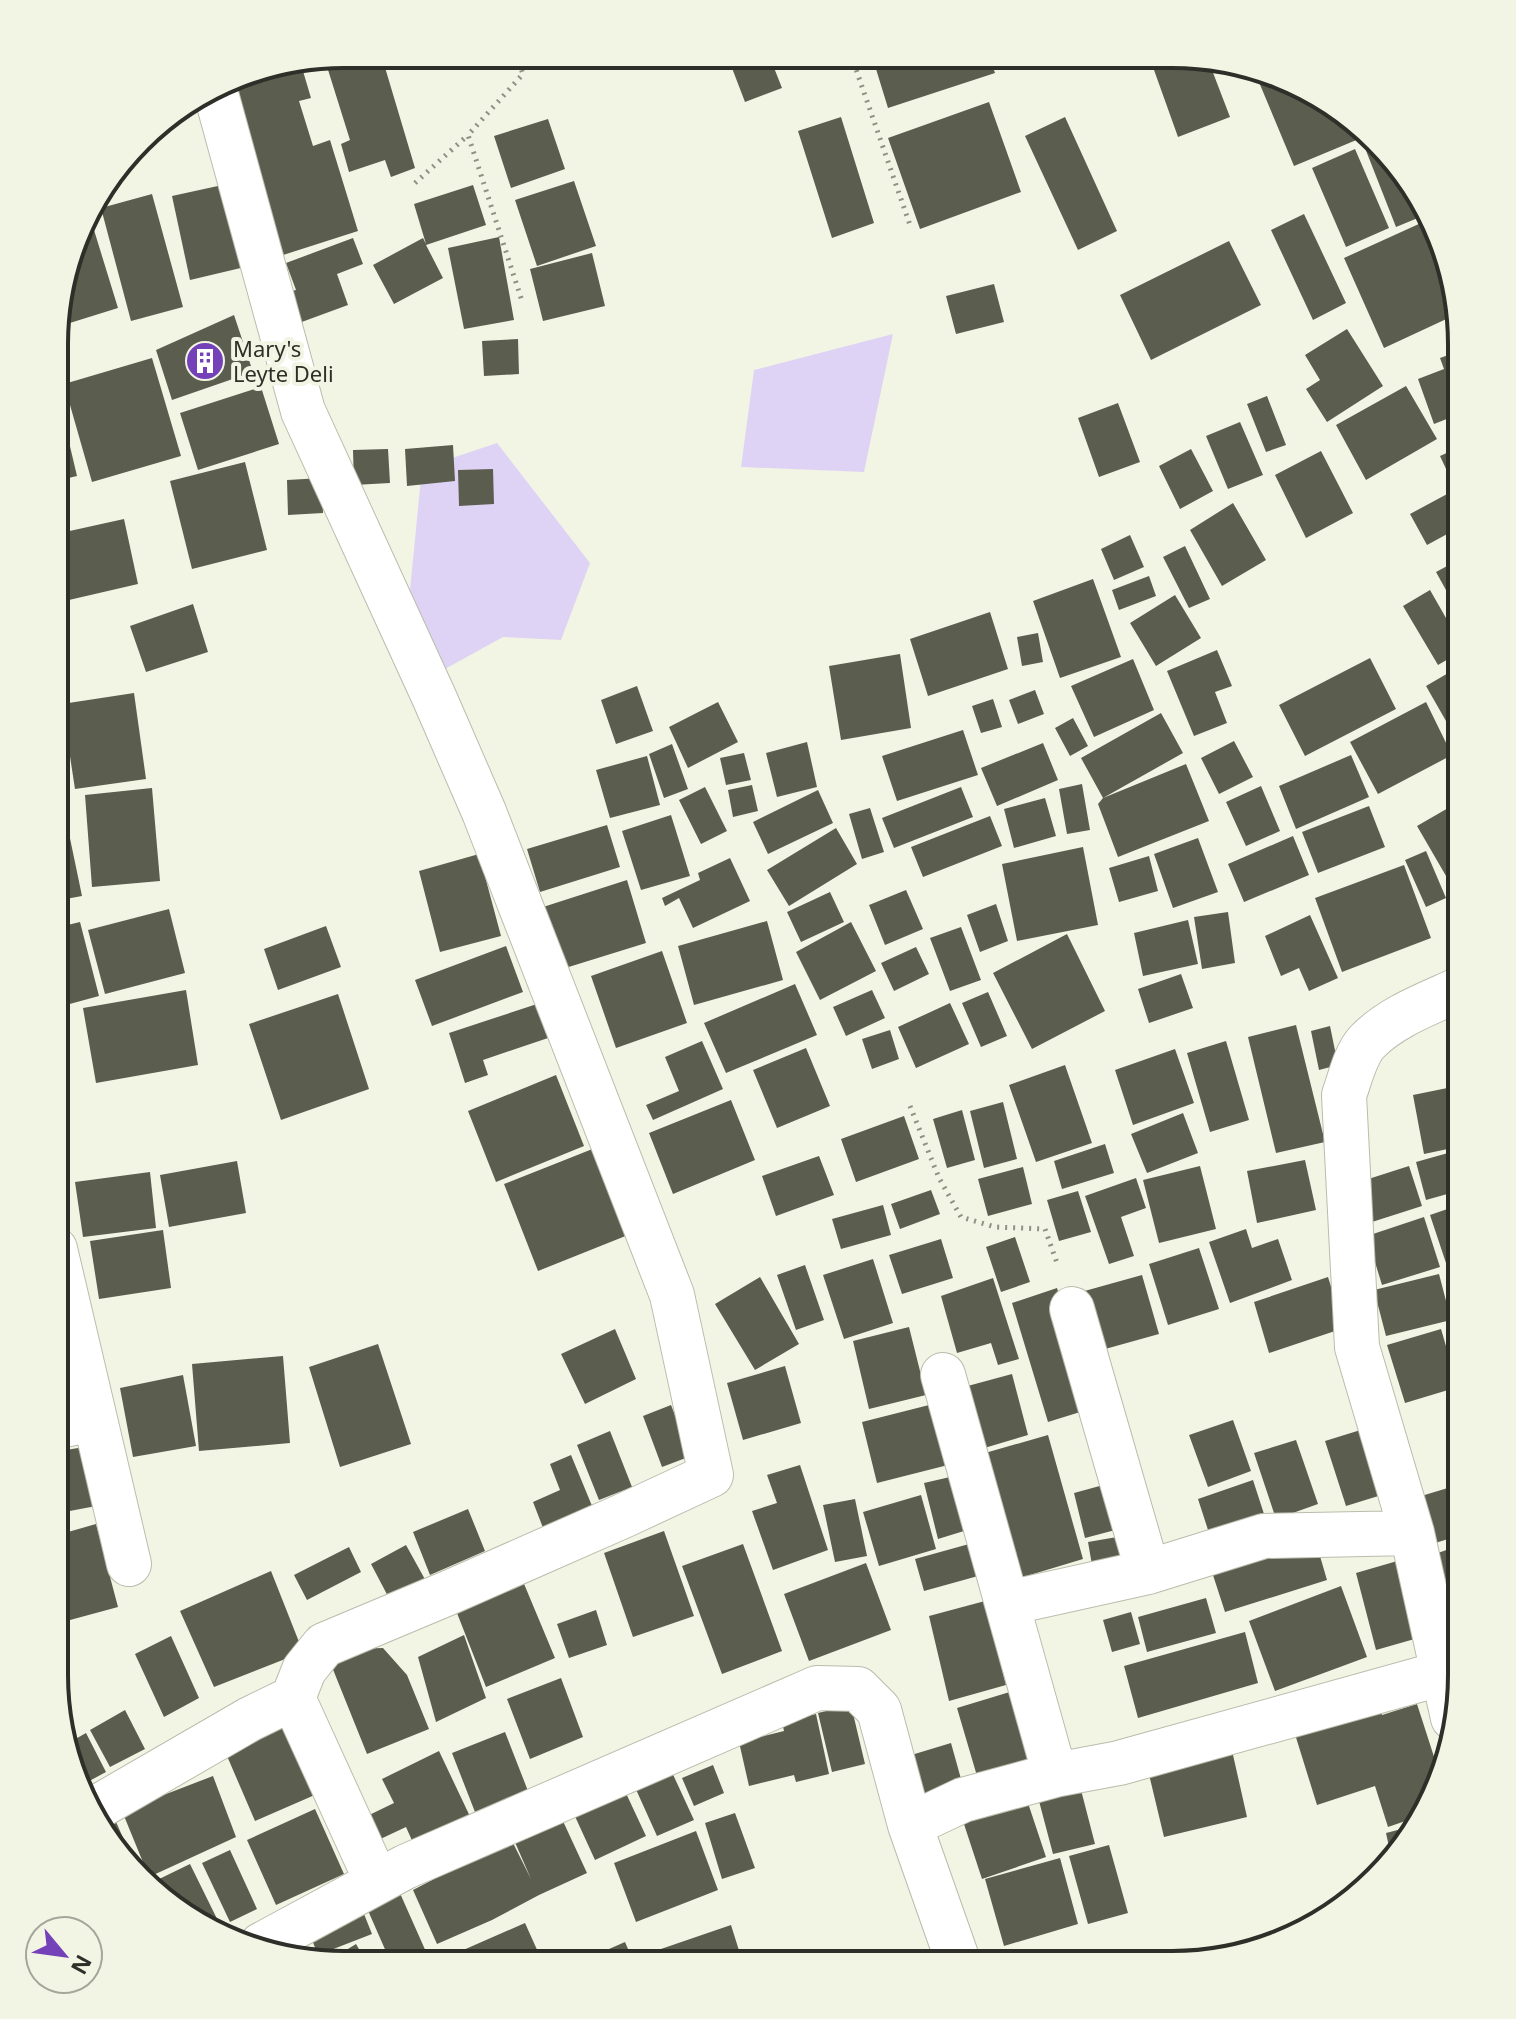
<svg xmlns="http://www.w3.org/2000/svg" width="1516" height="2019" font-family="'Noto Sans',sans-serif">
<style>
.water{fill:#ded3f5}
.building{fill:#5b5d4f}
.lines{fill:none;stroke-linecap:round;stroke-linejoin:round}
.street-casing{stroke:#babcac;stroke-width:46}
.path{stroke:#8f9185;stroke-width:5;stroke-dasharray:2 6;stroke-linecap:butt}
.street{stroke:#fff;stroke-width:44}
.labels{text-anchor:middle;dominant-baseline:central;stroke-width:8;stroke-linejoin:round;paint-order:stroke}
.poi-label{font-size:22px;fill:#2e2f28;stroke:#f3f5e4;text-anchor:start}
.rim{fill:none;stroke:#2e2f28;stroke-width:4}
</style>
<rect width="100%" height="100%" fill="#f3f5e4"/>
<path class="water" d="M893,334L864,472L741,467L754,370Z
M497,443L590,563L561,640L503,637L445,669L409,600L422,468Z"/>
<path class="building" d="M344,54H381L415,168L391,177L385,160L349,172L341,144L350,140L324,57Z
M552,55H595L559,70Z
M727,55H769L782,88L745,102Z
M872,56H989L995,73L888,108Z
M1149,56L1207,57L1230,117L1178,137Z
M300,61L311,98L299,101L313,146L330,140L358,231L280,256L227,83L250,70Z
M1256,75L1348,114L1366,136L1294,166Z
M989,102L1021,192L920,229L888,138Z
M841,117L874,223L832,238L798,131Z
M1065,117L1117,231L1078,250L1025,136Z
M548,119L565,169L511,188L494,136Z
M1374,145L1430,213L1396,227L1365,148Z
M1355,149L1389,228L1346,247L1312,168Z
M574,181L596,246L537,266L515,200Z
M227,184L245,267L190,280L172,196Z
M473,185L486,225L426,245L443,278L394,304L373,265L423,238L426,244L414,204Z
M152,194L183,307L131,321L101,208Z
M1304,214L1346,303L1313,320L1271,230Z
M90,217L118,308L57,327V306L86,218Z
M1432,218L1455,315L1384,348L1344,258Z
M499,237L514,320L464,329L448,248Z
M353,238L363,264L337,274L348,305L299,323L288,292L296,290L286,263Z
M1229,241L1261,305L1151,360L1120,295Z
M592,253L605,306L543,321L530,269Z
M994,284L1004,322L956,334L946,296Z
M234,315L253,372L172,400L156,350Z
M1347,329L1383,386L1327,422L1306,389L1320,380L1305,355Z
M518,339L519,374L484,376L482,341Z
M1462,350V413L1434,424L1418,379L1444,369L1440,358Z
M152,358L181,456L92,482L64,384Z
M1406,386L1437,439L1366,480L1336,425Z
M261,387L279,444L198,470L180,413Z
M1267,396L1286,445L1266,452L1247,404Z
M1118,403L1140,462L1099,477L1078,418Z
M60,404L77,476L56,481V405Z
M1240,422L1263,475L1228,489L1206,436Z
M453,445L455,481L407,486L405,449Z
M1462,446V503L1440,456Z
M388,449L390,483L354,485L353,450Z
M1191,449L1213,491L1180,509L1159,466Z
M1321,451L1353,513L1306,538L1275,475Z
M245,462L267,550L192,569L170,481Z
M493,469L494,504L459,506L458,470Z
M322,478L323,513L288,515L287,480Z
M1449,493L1462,517V526L1427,545L1410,514Z
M1233,503L1266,560L1222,586L1190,530Z
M124,519L138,584L56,603V534Z
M1130,535L1144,567L1114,580L1101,549Z
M1185,546L1210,599L1189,608L1163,557Z
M1462,558V619L1436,572Z
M1149,576L1156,596L1119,610L1112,590Z
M1093,579L1121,657L1060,678L1033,601Z
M1430,590L1462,646V651L1438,665L1403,606Z
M1175,595L1201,638L1156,666L1130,623Z
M193,604L208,652L146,672L130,626Z
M990,612L1008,669L928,696L910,639Z
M1038,633L1043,662L1022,666L1017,637Z
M1217,650L1232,686L1215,692L1227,723L1194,736L1167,671Z
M900,654L911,728L841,740L829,666Z
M1370,658L1396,709L1305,756L1279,705Z
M1133,659L1154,710L1094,737L1071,686Z
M1462,665V749L1426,686Z
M56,668L62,688L56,689Z
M637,686L653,731L616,744L601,700Z
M1035,690L1044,714L1018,724L1009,700Z
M134,693L146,779L75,789L62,704Z
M993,699L1002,727L981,733L972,706Z
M718,702L738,742L688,768L669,727Z
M1426,702L1452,755L1378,794L1350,742Z
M1161,713L1183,753L1103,798L1081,758Z
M1073,718L1088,746L1070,756L1055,728Z
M963,730L978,775L897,801L882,756Z
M56,732H57L63,763L56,764Z
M1234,741L1253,777L1219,794L1201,758Z
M807,742L817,787L777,797L766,753Z
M1043,743L1058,780L997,806L981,768Z
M672,744L688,789L664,798L649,754Z
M744,753L751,780L726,785L720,758Z
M1351,755L1369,797L1296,829L1279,786Z
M647,756L660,805L610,818L596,770Z
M1186,764L1209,821L1118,857L1098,804L1103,798Z
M1082,784L1090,830L1067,834L1059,789Z
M752,785L758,811L733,817L728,790Z
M1261,786L1280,831L1246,846L1226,802Z
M705,787L727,831L701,844L679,800Z
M961,787L973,817L894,848L882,818Z
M152,788L160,881L92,887L85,795Z
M818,790L833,823L768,854L753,822Z
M61,795L82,896L55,901L56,796Z
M1045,798L1056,836L1014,848L1004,809Z
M1462,800V883L1453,888L1417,826Z
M1369,806L1385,847L1318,873L1302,832Z
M870,808L884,852L862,859L849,814Z
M671,815L690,876L641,890L622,831Z
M990,816L1002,846L923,877L911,847Z
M607,825L620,867L540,892L527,849Z
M836,828L857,864L789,906L767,870Z
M1293,836L1309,875L1244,902L1228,864Z
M1198,838L1218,892L1173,908L1154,854Z
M1083,847L1098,925L1017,941L1002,864Z
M1426,851L1446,898L1426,907L1405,860Z
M479,854L501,936L440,952L419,871Z
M1149,856L1158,891L1119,902L1109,868Z
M730,858L750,901L693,928L679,898L665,906L662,898L700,880L698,873Z
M1404,865L1431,938L1342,972L1315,898Z
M627,880L646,943L559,970L540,908Z
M906,890L923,929L885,945L869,905Z
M830,892L844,922L801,942L787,912Z
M996,904L1008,941L980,952L967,915Z
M169,909L185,973L105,994L88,930Z
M1228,912L1235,963L1202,969L1194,917Z
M1310,915L1338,978L1309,991L1299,968L1281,976L1265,936Z
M1188,920L1198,964L1143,976L1134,933Z
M767,921L783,980L694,1005L678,946Z
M80,922L99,996L66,1005L55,965V928Z
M851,922L876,971L820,1000L796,952Z
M326,926L341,967L278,990L264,949Z
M961,927L981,980L950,991L930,938Z
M1067,934L1105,1011L1032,1049L993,973Z
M506,946L523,992L432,1026L415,980Z
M916,947L929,974L894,991L881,963Z
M662,951L687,1023L616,1048L591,976Z
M1181,974L1193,1008L1149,1023L1138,989Z
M795,984L817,1035L726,1073L704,1023Z
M186,990L198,1065L96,1083L83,1008Z
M872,990L885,1018L846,1036L833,1007Z
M988,992L1007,1036L981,1047L962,1003Z
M338,994L369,1089L281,1120L249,1024Z
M540,1003L551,1037L483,1060L488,1075L465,1083L449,1033Z
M950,1003L969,1044L916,1068L898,1027Z
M1296,1025L1325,1142L1276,1153L1248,1037Z
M1330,1026L1338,1065L1319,1070L1311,1031Z
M890,1030L899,1059L872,1069L862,1039Z
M702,1041L723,1089L653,1120L646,1105L679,1091L665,1057Z
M1226,1041L1249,1120L1210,1132L1187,1053Z
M806,1048L830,1106L777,1128L753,1070Z
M1175,1049L1194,1103L1133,1125L1115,1070Z
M1065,1065L1092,1143L1036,1162L1009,1085Z
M556,1075L584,1146L496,1182L468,1111Z
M1462,1085V1146L1424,1154L1413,1095Z
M731,1100L755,1160L673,1194L649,1133Z
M1003,1102L1017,1159L984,1168L970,1111Z
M962,1110L975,1160L947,1168L933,1119Z
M1183,1113L1198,1153L1147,1173L1131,1134Z
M904,1116L919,1159L856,1182L841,1139Z
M1105,1144L1114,1173L1062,1189L1054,1161Z
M600,1146L633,1233L538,1271L504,1184Z
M1448,1153L1458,1191L1426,1200L1416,1162Z
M819,1156L834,1195L776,1216L762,1176Z
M1305,1160L1316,1210L1257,1223L1247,1171Z
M237,1161L246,1213L169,1227L160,1175Z
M1200,1166L1216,1229L1159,1243L1143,1180Z
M1409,1166L1422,1206L1372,1222L1359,1182Z
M1023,1167L1032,1204L988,1216L978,1179Z
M150,1172L156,1228L83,1237L75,1182Z
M1136,1178L1146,1208L1121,1217L1134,1256L1109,1264L1085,1196Z
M931,1190L940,1214L900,1229L891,1204Z
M1078,1191L1091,1232L1059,1241L1047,1200Z
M1462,1204V1258L1446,1263L1430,1215Z
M883,1205L891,1235L841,1249L832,1219Z
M1424,1217L1440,1267L1382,1285L1367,1236Z
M1246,1229L1252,1248L1278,1239L1292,1280L1230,1303L1209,1242Z
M163,1230L171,1288L99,1299L90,1241Z
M1015,1237L1030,1282L1001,1292L986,1247Z
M941,1239L953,1278L902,1294L889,1255Z
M1199,1248L1219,1309L1168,1325L1149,1264Z
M873,1259L893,1323L844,1339L823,1275Z
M805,1265L824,1320L796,1330L777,1275Z
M1439,1274L1451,1320L1386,1336L1374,1290Z
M1142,1275L1159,1334L1098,1351L1081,1292Z
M760,1277L799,1344L755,1370L715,1304Z
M1328,1277L1344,1328L1269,1353L1254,1302Z
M993,1278L1019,1359L998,1365L991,1343L957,1353L941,1296Z
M1057,1288L1093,1408L1048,1422L1012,1303Z
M909,1327L926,1395L869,1409L853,1341Z
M615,1329L636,1379L585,1404L561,1354Z
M1441,1329L1458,1387L1405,1403L1387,1345Z
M378,1344L411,1444L340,1467L309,1367Z
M283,1356L290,1443L199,1451L192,1364Z
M785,1366L801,1423L743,1440L727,1383Z
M1012,1374L1028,1435L981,1449L964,1387Z
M183,1375L196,1446L133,1457L120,1388Z
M933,1404L948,1465L877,1483L862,1422Z
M671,1405L691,1456L662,1467L643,1416Z
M1233,1420L1251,1471L1208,1487L1189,1435Z
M1367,1428L1388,1493L1346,1506L1325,1441Z
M610,1431L632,1487L599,1500L577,1445Z
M1048,1435L1083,1559L1020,1578L985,1453Z
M1296,1440L1318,1504L1276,1519L1254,1453Z
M84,1447L96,1506L54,1514V1452Z
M571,1455L597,1518L547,1538L533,1502L560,1490L550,1464Z
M800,1465L828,1550L773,1570L752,1511L777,1503L767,1475Z
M950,1477L964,1531L938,1539L924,1483Z
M1253,1480L1264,1514L1209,1533L1198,1499Z
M1107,1484L1119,1529L1085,1538L1074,1493Z
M1461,1484V1535L1432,1544L1418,1497Z
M921,1495L936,1549L879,1566L863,1512Z
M855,1499L867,1556L835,1562L823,1505Z
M468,1509L485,1551L430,1575L413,1532Z
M96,1524L118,1607L59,1623L54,1603V1536Z
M664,1531L694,1616L633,1637L604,1553Z
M1117,1537L1121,1560L1092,1565L1088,1542Z
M1315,1539L1327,1580L1225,1612L1212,1572Z
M743,1544L782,1651L722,1674L682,1566Z
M969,1544L978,1576L924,1591L915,1559Z
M406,1545L427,1583L391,1602L371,1564Z
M1461,1545V1582L1443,1589L1432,1555Z
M349,1547L361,1572L307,1600L294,1575Z
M1411,1557L1432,1634L1376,1650L1356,1573Z
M866,1563L891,1630L809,1661L784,1594Z
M271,1571L303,1652L214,1687L180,1611Z
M522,1579L555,1658L486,1687L455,1608Z
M1341,1586L1367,1657L1275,1691L1249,1621Z
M1461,1591V1625L1456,1626L1450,1594Z
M1206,1598L1216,1633L1147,1652L1138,1617Z
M985,1601L1006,1685L949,1701L929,1616Z
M596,1610L607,1645L569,1658L557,1624Z
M1131,1612L1140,1644L1112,1652L1103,1620Z
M1245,1632L1258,1683L1138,1718L1124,1666Z
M464,1635L486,1698L436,1722L418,1657Z
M171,1636L199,1698L164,1717L135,1654Z
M383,1648L407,1675L429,1729L367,1754L332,1667L350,1649Z
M561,1678L583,1737L530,1759L507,1699Z
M1013,1691L1033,1759L977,1776L957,1708Z
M1378,1703L1382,1715L1417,1704L1437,1766L1420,1816L1388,1827L1375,1786L1317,1805L1294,1731Z
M851,1705L865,1764L832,1772L818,1713Z
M125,1710L145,1749L110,1767L90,1730Z
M816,1714L829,1774L796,1782L794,1775L749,1786L739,1742L784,1731L782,1722Z
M287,1723L317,1794L255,1821L224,1749Z
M505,1732L528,1791L475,1812L452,1753Z
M86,1733L106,1772L80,1786L70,1742Z
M951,1743L963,1786L920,1798L908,1756Z
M1231,1746L1247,1817L1164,1837L1147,1766Z
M439,1751L475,1827L418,1854L406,1827L374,1842L363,1818L394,1803L382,1779Z
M713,1765L724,1793L694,1806L682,1778Z
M670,1768L694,1820L657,1836L634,1785Z
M213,1776L236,1837L149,1877L122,1811Z
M624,1789L646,1836L595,1860L573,1812Z
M1081,1790L1095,1844L1053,1854L1039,1801Z
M1026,1797L1046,1857L982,1879L962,1818Z
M315,1809L344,1874L276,1905L247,1840Z
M735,1813L755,1868L722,1879L705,1823Z
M113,1815L131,1856V1857L99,1821Z
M562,1819L587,1873L539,1895L492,1920L437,1944L413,1890L511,1839L531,1879L514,1840Z
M1417,1825L1413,1836L1391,1856L1386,1833Z
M696,1831L718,1890L636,1922L614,1863Z
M1109,1845L1128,1913L1088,1924L1069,1856Z
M230,1850L257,1909L230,1922L202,1863Z
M1060,1858L1078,1924L1004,1946L985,1879Z
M190,1864L223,1931L183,1916L153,1882Z
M399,1891L431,1963H391L366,1906Z
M362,1909L372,1934L318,1955L308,1930Z
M525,1923L543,1963H466L461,1951Z
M731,1925L742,1960L732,1964H662L658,1950Z
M625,1942L634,1963H577Z
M356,1944L367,1963H325Z"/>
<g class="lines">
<defs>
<path id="street" d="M55,1249L129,1564
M1072,1309L1148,1572
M943,1375L1055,1775
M54,1427L95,1419
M1008,1603L1148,1572L1264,1536L1412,1533
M293,1698L377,1882
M1453,1718L1412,1533L1357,1347L1344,1095C1350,1079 1355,1055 1367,1042C1392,1016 1430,1003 1462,988
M91,1811L250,1719L293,1698L304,1670L324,1645L448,1593L625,1515L711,1475L672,1295L484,812L434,697L303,411L215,90
M261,1945L405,1867L817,1688L858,1689L879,1710L910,1825
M959,1964L910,1825L963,1800L1055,1775L1119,1763L1443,1673"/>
</defs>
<use href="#street" class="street-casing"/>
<path class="path" d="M516,55L523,74L468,135L523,304
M851,55L910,225
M415,183L468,135
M910,1106L939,1178L961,1217L995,1227L1045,1229L1057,1263"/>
<use href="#street" class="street"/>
</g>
<defs>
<symbol id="building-disc" viewBox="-11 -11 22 22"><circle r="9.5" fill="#7441b8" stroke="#f3f5e4"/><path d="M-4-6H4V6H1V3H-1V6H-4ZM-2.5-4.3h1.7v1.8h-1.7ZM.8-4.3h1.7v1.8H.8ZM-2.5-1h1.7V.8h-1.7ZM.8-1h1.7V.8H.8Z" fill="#fff"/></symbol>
</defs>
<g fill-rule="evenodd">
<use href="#building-disc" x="183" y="339" width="44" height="44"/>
</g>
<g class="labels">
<g class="poi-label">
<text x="233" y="348">Mary's<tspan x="233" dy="25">Leyte Deli</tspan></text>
</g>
</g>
<path d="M0 0H1516V2019H0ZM344 68H1172A276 276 0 0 1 1448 344V1675A276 276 0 0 1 1172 1951H344A276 276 0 0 1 68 1675V344A276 276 0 0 1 344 68Z" fill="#f3f5e4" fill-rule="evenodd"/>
<path class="rim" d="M344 68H1172A276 276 0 0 1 1448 344V1675A276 276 0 0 1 1172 1951H344A276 276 0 0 1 68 1675V344A276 276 0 0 1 344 68Z"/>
<g transform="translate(64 1955) rotate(119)"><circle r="38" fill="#f3f5e4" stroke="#a4a699" stroke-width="2"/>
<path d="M0-6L14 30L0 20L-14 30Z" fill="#7441b8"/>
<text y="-12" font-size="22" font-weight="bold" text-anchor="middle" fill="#2e2f28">N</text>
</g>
</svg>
